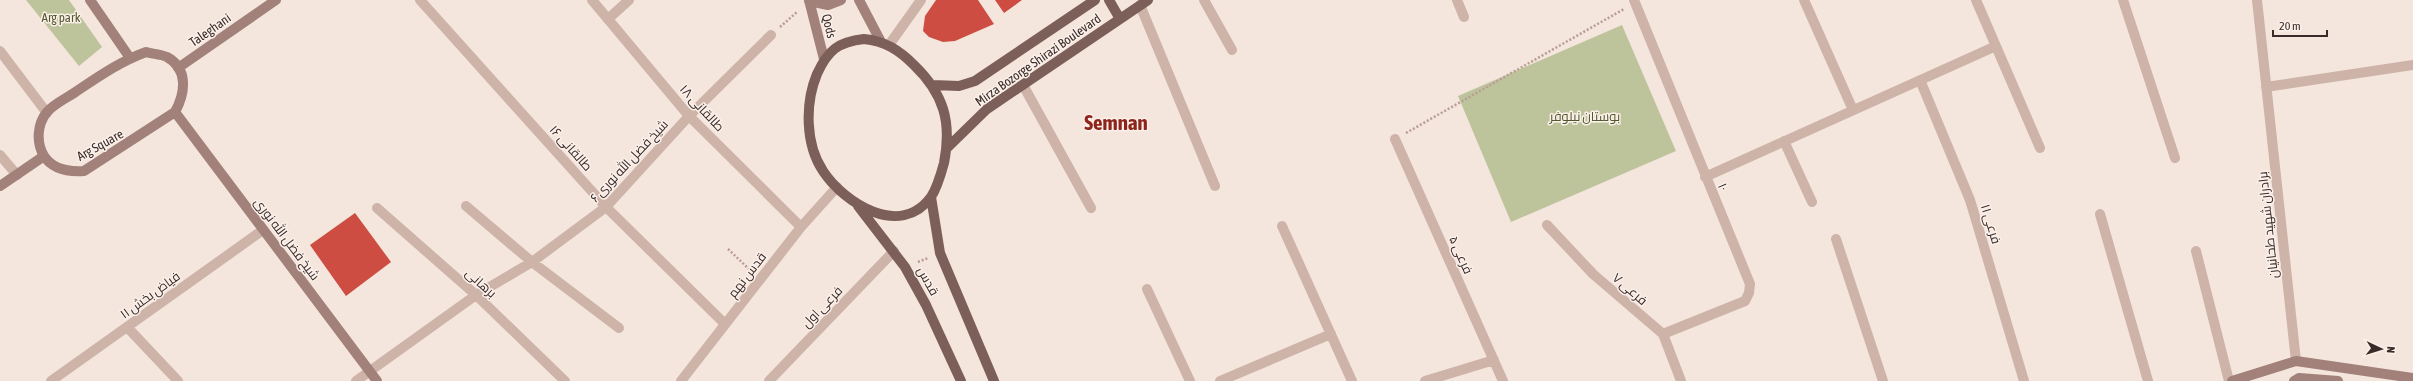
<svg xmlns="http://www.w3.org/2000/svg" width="2413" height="381" font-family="'Asap Condensed',Cairo,sans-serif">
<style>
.green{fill:#bdc49c}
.building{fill:#cd4d42}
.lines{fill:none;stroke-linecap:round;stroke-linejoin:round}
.path{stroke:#b99c92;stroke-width:2.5;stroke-dasharray:2 2;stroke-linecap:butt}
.lane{stroke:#cdb3a8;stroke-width:10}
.street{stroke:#cdb3a8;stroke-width:10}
.secondary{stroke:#a18179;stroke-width:10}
.primary{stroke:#7c5f59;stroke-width:10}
.labels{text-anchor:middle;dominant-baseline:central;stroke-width:3;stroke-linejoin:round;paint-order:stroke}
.park-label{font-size:13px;fill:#50592b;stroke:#fbf0ea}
.street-label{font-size:13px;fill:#392b28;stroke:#fbf0ea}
.town-label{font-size:21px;font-weight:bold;fill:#8d251d;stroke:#fbf0ea}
</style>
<rect width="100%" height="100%" fill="#f4e5dd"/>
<path class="green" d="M26,0H69L102,47L79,66Z
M1622,25L1676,151L1511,222L1458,96Z"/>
<path class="building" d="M936,0H978L994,24L955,41L943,42L929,37L923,31L925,16Z
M995,0H1022L1004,13Z
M355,213L391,262L346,296L310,245Z"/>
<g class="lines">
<path class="path" d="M780,27L797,12
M1406,133L1624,9
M728,249L751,271
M918,262L928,258"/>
<path class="lane" d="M1204,0L1232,50
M1457,0L1464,17
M1140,5L1215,186
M608,19L629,0
M1023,85L1091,208
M2100,214L2148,381
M2196,251L2229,381"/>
<path class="street" d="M420,0L606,207L725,324
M592,0L689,116L801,227
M1634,0L1750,284L1749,293L1745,301L1663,334
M1804,0L1853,110
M1976,0L2040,148
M2123,0L2175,158
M2257,0L2296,361
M889,45L921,0
M0,51L47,113
M1920,80L1970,200L2024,381
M2266,87L2413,65
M1395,139L1503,381
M1784,141L1812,202
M0,155L17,175
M1705,177L1996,46
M466,206L532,262L619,328
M377,208L476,295L565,381
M1547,225L1593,274L1663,334L1681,381
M1282,226L1352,381
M1836,239L1883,381
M1147,289L1190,381
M127,327L178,381
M51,381L263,230
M356,381L476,295L532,262L606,207L689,116L771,35
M681,381L801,227L837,187
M769,381L894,251
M1220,381L1331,334
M1425,381L1494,360"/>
<path class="secondary" d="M90,0L130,58
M809,0L824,59
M859,0L880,40
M809,1L828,5L841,0
M146,52C152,54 161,54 167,57C189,69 185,94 175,112L84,171C69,172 53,170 44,156C36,143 37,124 47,112C54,104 65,99 74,93C98,77 119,62 146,52Z
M178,68L276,0
M175,112L377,381
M0,186L44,156
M2232,381L2296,361L2413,378
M2294,381L2299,378L2338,381"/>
<path class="primary" d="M1109,0L1120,19
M864,39C885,41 899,50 914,65C944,94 952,122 944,163C941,174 937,188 931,197C900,239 844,203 823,171C805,144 805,103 817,74C828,50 838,42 864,39Z
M933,85L959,86L975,81L1095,0
M947,148L987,109L1148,0
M931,197L940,253L994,381
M858,206L905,267L926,305L961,381"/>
</g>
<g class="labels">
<g class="park-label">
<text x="61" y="17">Arg park</text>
<text x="1585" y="116">بوستان نیلوفر</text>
</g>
<g class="street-label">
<text transform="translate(829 26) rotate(76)">Qods</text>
<text transform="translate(210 30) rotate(-35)">Taleghani</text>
<text transform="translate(1038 60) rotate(-35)">Mirza Bozorge Shirazi Boulevard</text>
<text transform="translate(702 108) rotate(47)">طالقانی ۱۸</text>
<text transform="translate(100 145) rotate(-29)">Arg Square</text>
<text transform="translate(571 148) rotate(48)">طالقانی ۱۶</text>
<text transform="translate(629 161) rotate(-47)">شیخ فضل الله نوری ۶</text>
<text transform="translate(1723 187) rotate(67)">۱۰</text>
<text transform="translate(1991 224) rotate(73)">فرعی ۱۱</text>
<text transform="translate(2268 225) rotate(-96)">برادران شهید طحانیان</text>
<text transform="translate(287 239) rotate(53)">شیخ فضل الله نوری</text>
<text transform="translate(1461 255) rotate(66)">فرعی ۵</text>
<text transform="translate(747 275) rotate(-52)">قدس نهم</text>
<text transform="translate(928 281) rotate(61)">قدس</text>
<text transform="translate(481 283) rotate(42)">برهانی</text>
<text transform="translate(1630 289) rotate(41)">فرعی ۷</text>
<text transform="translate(150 295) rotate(-36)">فیاض بخش ۱۱</text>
<text transform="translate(822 307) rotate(-46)">فرعی اول</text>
</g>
<g class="town-label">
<text x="1116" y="122">Semnan</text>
</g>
</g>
<g transform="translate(2381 349) rotate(94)" stroke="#fbf0ea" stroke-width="3" paint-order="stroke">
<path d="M0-3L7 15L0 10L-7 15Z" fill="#392b28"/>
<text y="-6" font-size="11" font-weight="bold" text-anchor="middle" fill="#392b28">N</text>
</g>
<path d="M2273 30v6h54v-6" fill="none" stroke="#392b28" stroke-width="2"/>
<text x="2279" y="30" font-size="12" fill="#392b28" stroke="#fbf0ea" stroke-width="3" paint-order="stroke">20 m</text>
</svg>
